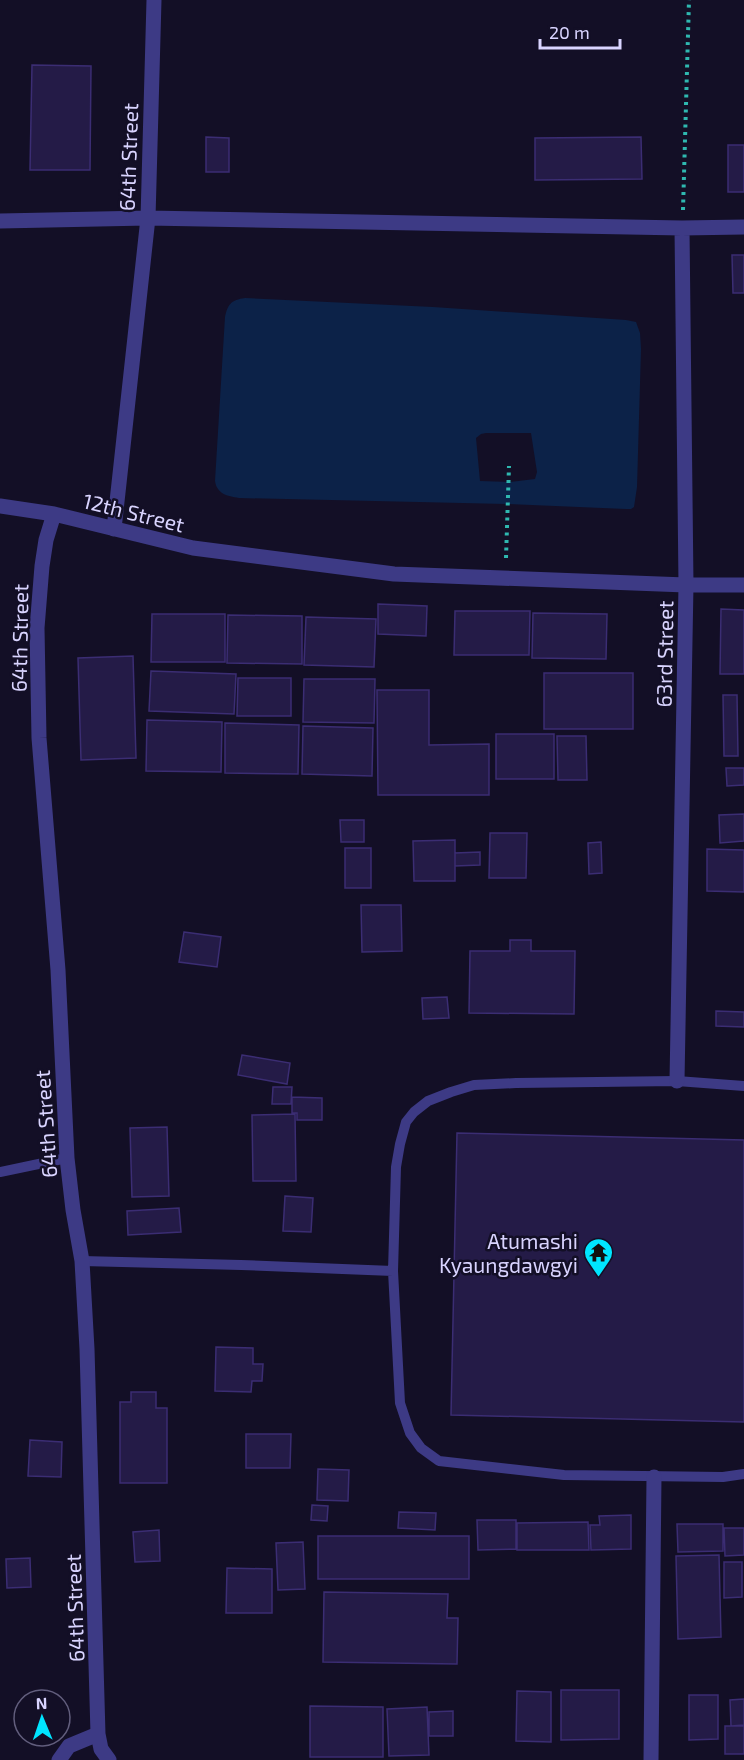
<svg xmlns="http://www.w3.org/2000/svg" width="744" height="1760" font-family="'Exo 2',sans-serif">
<style>
.water{fill:#0c2248;fill-rule:evenodd}
.building{fill:#241b47;stroke:#3b2d73;stroke-width:1.5}
.lines{fill:none;stroke-linecap:round;stroke-linejoin:round}
.path{stroke:#2fb8b0;stroke-width:4;stroke-dasharray:3 4.5;stroke-linecap:butt}
.service{stroke:#3d3a85;stroke-width:10}
.minor{stroke:#3d3a85;stroke-width:15}
.labels{text-anchor:middle;dominant-baseline:central;stroke-width:5;stroke-linejoin:round;paint-order:stroke}
.street-label{font-size:21px;fill:#d9d4ff;stroke:#130f26}
.poi-label{font-size:21px;fill:#d9d4ff;stroke:#130f26;text-anchor:end}
</style>
<rect width="100%" height="100%" fill="#130f26"/>
<path class="water" d="M245,298L433,307L626,320L636,322L640,333L641,349L637,487L634,507L631,509H626L506,504L239,498C227,496 217,494 215,481L225,317C228,304 231,300 245,298ZM486,433H531L537,472L535,479L510,482L480,481L476,438L481,434Z"/>
<path class="building" d="M32,65L91,66L90,170H30Z
M206,137L229,138V172H206Z
M641,137L642,179L535,180V138Z
M728,145H744V192H728Z
M732,255H744V293H733Z
M378,604L427,606L426,636L378,634Z
M721,609L744,610V674H720Z
M455,611H530L529,655H454Z
M533,613L607,614L606,659L532,658Z
M152,614H225V662H151Z
M228,615L302,616V664L227,663Z
M306,617L376,619L374,667L304,665Z
M133,656L136,758L81,760L78,658Z
M151,671L236,674L234,714L149,711Z
M544,673H633V729H544Z
M238,678H291V716H237Z
M304,679H375L374,723L303,722Z
M377,690H429V745L489,744V795H378Z
M723,695H737L738,756H724Z
M147,720L222,722L221,772L146,771Z
M225,723L299,725L298,774L225,773Z
M303,726L373,728L372,776L302,774Z
M496,734H554V779H496Z
M557,736H586L587,780H558Z
M726,768H744V785L727,786Z
M744,814V841L720,843L719,815Z
M340,820H364V842H341Z
M490,833H527L526,878H489Z
M455,840V881H414L413,841Z
M601,842L602,873L589,874L588,843Z
M345,848H371V888H345Z
M707,849L744,850V892L707,891Z
M480,852V865L455,866V853Z
M361,905H401L402,951L362,952Z
M184,932L221,937L217,967L179,962Z
M510,940H531V951H575L574,1014L469,1013L470,951H510Z
M447,997L449,1018L423,1019L422,998Z
M716,1011L744,1012V1027L716,1026Z
M242,1055L290,1063L287,1084L238,1075Z
M273,1087H292L291,1104H272Z
M292,1097L322,1098V1120H297V1113H292Z
M295,1114L296,1181H253L252,1115Z
M167,1127L169,1196L132,1197L130,1128Z
M457,1133L744,1140V1422L451,1415Z
M285,1196L313,1198L311,1232L283,1231Z
M179,1208L181,1232L128,1235L127,1211Z
M216,1347L253,1348V1364H263L262,1381H252L251,1392L215,1391Z
M131,1392H156V1408H167V1483H120V1402H131Z
M246,1434H291L290,1468H246Z
M30,1440L62,1442L61,1477L28,1476Z
M318,1469L349,1470L348,1501L317,1500Z
M312,1505L328,1506L327,1521L311,1520Z
M399,1512L436,1513L435,1530L398,1528Z
M631,1515V1549L591,1550L590,1525H600L599,1516Z
M477,1520H516V1549L478,1550Z
M588,1522L589,1550H517V1523Z
M677,1524H723V1551L678,1552Z
M724,1528H744V1555L725,1556Z
M159,1530L160,1561L135,1562L133,1532Z
M318,1536H469V1579H318Z
M303,1542L305,1589L278,1590L276,1543Z
M719,1555L721,1637L678,1639L676,1556Z
M30,1558L31,1587L7,1588L6,1559Z
M724,1562H742V1597L724,1598Z
M227,1568L272,1569V1613H226Z
M324,1592L448,1594L447,1618H458L457,1664L323,1662Z
M561,1690H619V1739L561,1740Z
M517,1691L551,1692V1742L516,1741Z
M689,1695H718V1739L689,1740Z
M744,1699V1725L731,1726L730,1700Z
M310,1706L383,1707V1757H310Z
M427,1707L429,1755L389,1756L387,1709Z
M453,1711V1736H429V1712Z
M725,1726H744V1754H725Z"/>
<g class="lines">
<path class="path" d="M683,210L689,0
M506,558L509,466"/>
<path class="service" d="M0,1172L67,1158
M82,1261L241,1265L393,1271L396,1167L400,1144L406,1122L414,1112L428,1101L451,1092L474,1085L516,1083L677,1081L744,1086
M393,1271L400,1403L410,1433L421,1448L439,1461L564,1475L723,1477L744,1474"/>
<path class="minor" d="M0,221L148,218L682,228L744,227
M0,506L54,514L193,548L394,574L686,585H744
M54,514L46,540L42,566L37,628L39,738L58,970L67,1158L73,1210L82,1261L87,1349L98,1734L101,1749L109,1760
M114,529L148,218L154,0
M677,1081L686,585L682,228
M59,1760L69,1746L98,1734
M651,1760L654,1477"/>
</g>
<defs>
<symbol id="temple-pin" viewBox="-11 -11 22 30"><path d="M0 17L-7.5 6A9.5 9.5 0 1 1 7.5 6Z" fill="#00e5ff" stroke="#130f26"/><path d="M0-6L5-2H3V0L6.5 2.5H4V6H1.5V3h-3V6H-4V2.5H-6.5L-3 0V-2H-5Z" fill="#111"/></symbol>
</defs>
<g fill-rule="evenodd">
<use href="#temple-pin" x="582" y="1236" width="33" height="45"/>
</g>
<g class="labels">
<g class="street-label">
<text transform="translate(128 157) rotate(-88)">64th Street</text>
<text transform="translate(134 512) rotate(14)">12th Street</text>
<text transform="translate(19 638) rotate(-89)">64th Street</text>
<text transform="translate(664 654) rotate(-89)">63rd Street</text>
<text transform="translate(45 1124) rotate(-94)">64th Street</text>
<text transform="translate(74 1608) rotate(-92)">64th Street</text>
</g>
<g class="poi-label">
<text x="578" y="1240">Atumashi<tspan x="578" dy="24">Kyaungdawgyi</tspan></text>
</g>
</g>
<g transform="translate(42 1718) rotate(358)"><circle r="28" fill="#130f26" stroke="#625e7d" stroke-width="1.5"/>
<path d="M0-4.5L10 22L0 15L-10 22Z" fill="#00e5ff"/>
<text y="-9" font-size="16" font-weight="bold" text-anchor="middle" fill="#d9d4ff">N</text>
</g>
<path d="M540 39v9h80v-9" fill="none" stroke="#d9d4ff" stroke-width="3"/>
<text x="549" y="39" font-size="18" fill="#d9d4ff" stroke="#130f26" stroke-width="4.5" paint-order="stroke">20 m</text>
</svg>
